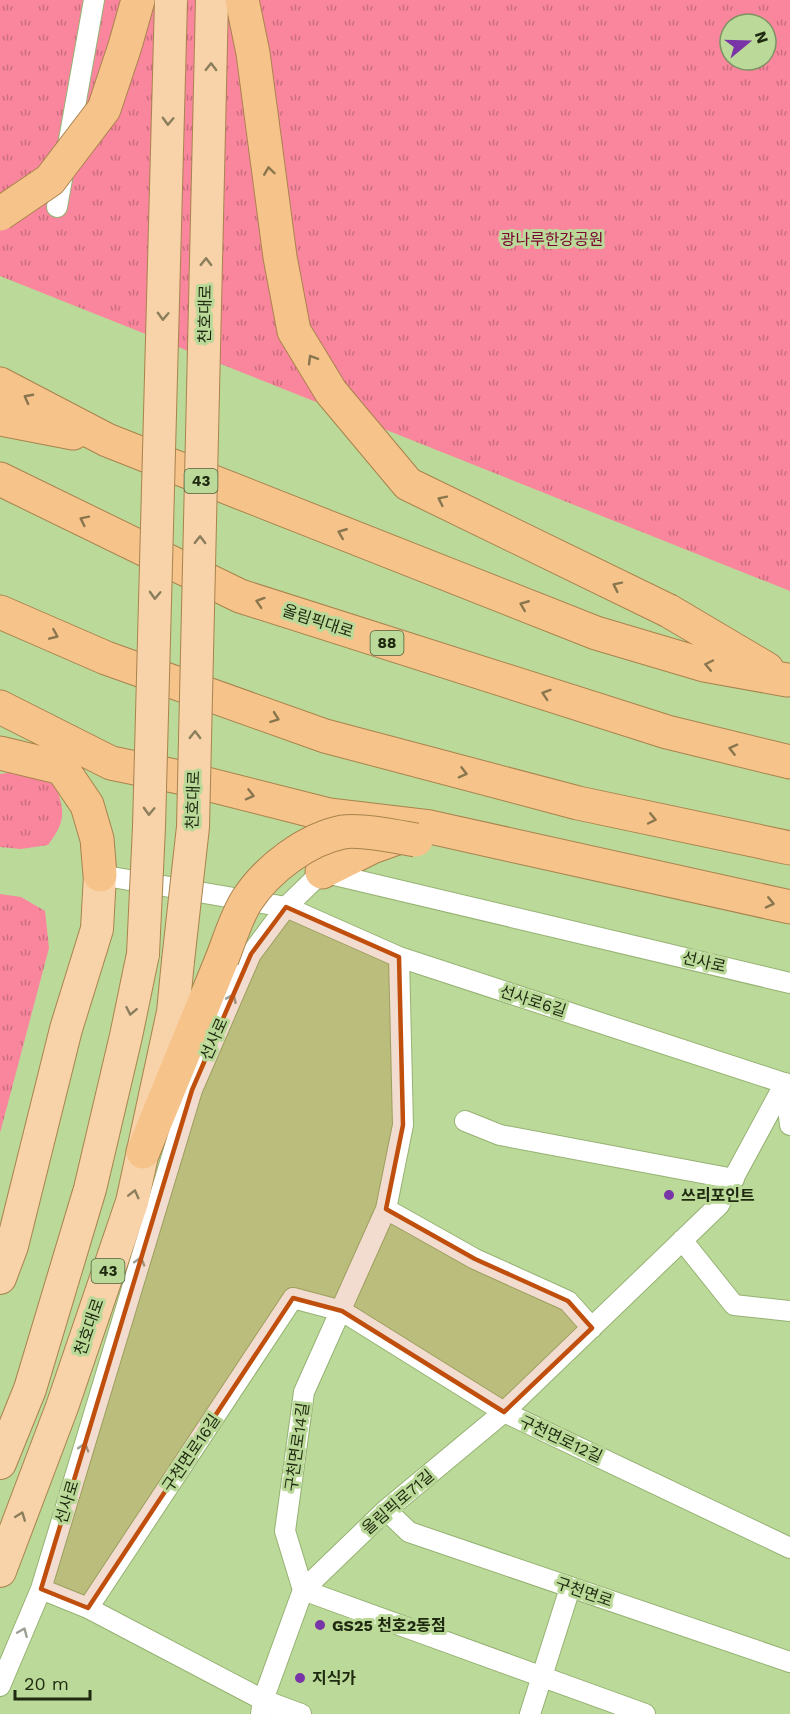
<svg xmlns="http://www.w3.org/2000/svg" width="790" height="1714" font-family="'Work Sans','Noto Sans KR',sans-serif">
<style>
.grass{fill:url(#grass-tufts);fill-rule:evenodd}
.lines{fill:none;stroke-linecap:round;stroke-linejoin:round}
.minor-casing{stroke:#96b273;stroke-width:22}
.primary-casing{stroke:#a9834d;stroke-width:34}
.trunk-casing{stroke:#a9834d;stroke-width:35}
.minor{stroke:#fff;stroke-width:20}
.primary{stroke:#f8d2a8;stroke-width:32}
.trunk{stroke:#f6c38b;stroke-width:33}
.primary-bridge-casing{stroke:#a9834d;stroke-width:34;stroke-linecap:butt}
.trunk-bridge-casing{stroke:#a9834d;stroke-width:35;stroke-linecap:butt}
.primary-bridge{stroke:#f8d2a8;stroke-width:32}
.trunk-bridge{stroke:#f6c38b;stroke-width:33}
.oneway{stroke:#8b7e5c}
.oneway2{stroke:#8a764e}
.oneway3{stroke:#9a9f93}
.marked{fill:#c04f0d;fill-opacity:0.2;stroke:#c04f0d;stroke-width:4.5;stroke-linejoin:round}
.poi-dot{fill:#7934a8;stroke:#bbd998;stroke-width:2}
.labels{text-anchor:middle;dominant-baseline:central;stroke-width:6;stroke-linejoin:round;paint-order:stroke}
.shield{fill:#bbd998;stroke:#4d5e39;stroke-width:1.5}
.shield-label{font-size:15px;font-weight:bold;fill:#1e2910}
.park-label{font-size:16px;fill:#780531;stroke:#bbd998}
.street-label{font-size:16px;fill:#1e2910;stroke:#bbd998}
.poi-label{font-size:16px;font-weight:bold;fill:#1e2910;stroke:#bbd998;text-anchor:start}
</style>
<defs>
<pattern id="grass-tufts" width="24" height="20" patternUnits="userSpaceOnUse" patternTransform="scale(1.5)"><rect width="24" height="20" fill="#fa869e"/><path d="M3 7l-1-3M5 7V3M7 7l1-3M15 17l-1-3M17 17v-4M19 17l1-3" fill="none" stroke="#ca6e7f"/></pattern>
</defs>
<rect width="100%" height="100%" fill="#bbd998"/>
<path class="grass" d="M0,0H790V591L0,276ZM730,24H766V60H730Z
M19,771L55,785C66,812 65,822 48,845L21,849L0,847V774Z
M0,894L21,897L45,911L49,948L0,1133Z"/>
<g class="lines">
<defs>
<path id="minor" d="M57,207L94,0
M100,875L286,907L399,957L790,1085
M399,957L403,1125L386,1209L304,1392L285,1531L303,1590L645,1714
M785,1083L790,1125
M465,1121L500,1135L734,1179
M386,1209L475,1259L568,1301L592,1328
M682,1240L734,1305L790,1311
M386,1510L409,1532L790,1662
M41,1589L88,1608L263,1700L301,1714
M88,1608L293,1298L342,1311L504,1412L790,1548
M0,1686L41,1589L192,1090L251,954L286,907L322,872L790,983
M261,1714L263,1700L303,1590L386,1510L504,1412L719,1205L785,1083
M530,1714L570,1588"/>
<path id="primary" d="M0,1278L12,1246L66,1029L97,929L100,875
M0,1463L30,1389L90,1189L126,1036L143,954
M0,1571L62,1407L132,1202L173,1012L178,961"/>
<path id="trunk" d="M0,384L107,440L596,633L704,665L787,680
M0,419L73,433
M0,479L240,596L667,732L790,762
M669,611L767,669
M0,612L106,658L325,736L578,803L790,848
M0,707L111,763L179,777L329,815L430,827L790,907
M0,753L62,768L87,805L97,839L100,875
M322,872L372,847L411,833
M143,1152L222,959"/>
</defs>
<use href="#minor" class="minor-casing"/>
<use href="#primary" class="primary-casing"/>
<use href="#trunk" class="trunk-casing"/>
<use href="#minor" class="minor"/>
<use href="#primary" class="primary"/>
<use href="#trunk" class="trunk"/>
<defs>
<path id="primary-bridge" d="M143,954L149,827L171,0
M178,961L193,827L212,0"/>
<path id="trunk-bridge" d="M242,0L253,53L280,257L294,331L331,392L408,484L669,611
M0,214L50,180L104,109L125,46L138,0
M222,959C229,941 237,915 247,900C267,869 307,839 343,832C360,829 399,837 416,840"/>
</defs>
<use href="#primary-bridge" class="primary-bridge-casing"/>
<use href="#trunk-bridge" class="trunk-bridge-casing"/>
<use href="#primary-bridge" class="primary-bridge"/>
<use href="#trunk-bridge" class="trunk-bridge"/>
</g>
<defs><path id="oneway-chevron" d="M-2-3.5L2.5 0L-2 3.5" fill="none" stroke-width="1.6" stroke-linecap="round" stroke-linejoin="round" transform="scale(1.5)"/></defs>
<g class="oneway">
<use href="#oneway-chevron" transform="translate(211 67) rotate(-89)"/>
<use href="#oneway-chevron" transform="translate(168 121) rotate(92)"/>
<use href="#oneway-chevron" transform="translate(206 262) rotate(-89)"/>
<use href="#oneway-chevron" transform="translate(163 316) rotate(92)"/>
<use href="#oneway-chevron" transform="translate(200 540) rotate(-89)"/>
<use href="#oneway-chevron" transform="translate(155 595) rotate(92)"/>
<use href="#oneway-chevron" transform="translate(195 735) rotate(-89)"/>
<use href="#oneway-chevron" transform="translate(149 811) rotate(92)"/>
<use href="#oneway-chevron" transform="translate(131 1011) rotate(101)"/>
<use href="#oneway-chevron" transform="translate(134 1194) rotate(-76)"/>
<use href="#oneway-chevron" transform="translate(21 1516) rotate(-69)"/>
</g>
<g class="oneway2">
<use href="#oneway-chevron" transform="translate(269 171) rotate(-98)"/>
<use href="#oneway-chevron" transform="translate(312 359) rotate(-121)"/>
<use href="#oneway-chevron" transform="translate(28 398) rotate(-152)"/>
<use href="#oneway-chevron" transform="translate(442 500) rotate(-154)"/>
<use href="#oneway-chevron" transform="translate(84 520) rotate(-154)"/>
<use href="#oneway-chevron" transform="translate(342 533) rotate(-158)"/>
<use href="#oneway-chevron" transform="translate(617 586) rotate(-154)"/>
<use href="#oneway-chevron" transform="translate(260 602) rotate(-162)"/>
<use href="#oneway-chevron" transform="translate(524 605) rotate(-158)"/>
<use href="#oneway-chevron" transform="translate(54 635) rotate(23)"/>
<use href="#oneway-chevron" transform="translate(709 665) rotate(-168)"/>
<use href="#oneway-chevron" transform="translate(546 694) rotate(-162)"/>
<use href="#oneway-chevron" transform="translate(275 718) rotate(20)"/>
<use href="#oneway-chevron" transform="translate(733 749) rotate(-166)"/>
<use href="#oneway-chevron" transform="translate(463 773) rotate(15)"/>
<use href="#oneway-chevron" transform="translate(250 795) rotate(14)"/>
<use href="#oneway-chevron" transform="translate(652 819) rotate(12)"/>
<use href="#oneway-chevron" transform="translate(770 903) rotate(13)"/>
</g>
<g class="oneway3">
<use href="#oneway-chevron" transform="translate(232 998) rotate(-66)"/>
<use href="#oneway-chevron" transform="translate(140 1261) rotate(-73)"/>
<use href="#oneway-chevron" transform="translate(84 1447) rotate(-73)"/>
<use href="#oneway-chevron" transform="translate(23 1632) rotate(-67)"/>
</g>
<path class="marked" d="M286,907L399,957L403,1125L386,1209L475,1259L568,1301L592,1328L504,1412L342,1311L293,1298L88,1608L41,1589L192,1090L251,954Z"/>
<g class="poi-dot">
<circle cx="669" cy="1195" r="6"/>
<circle cx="320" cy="1625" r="6"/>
<circle cx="300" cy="1678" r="6"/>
</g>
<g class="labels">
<g class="shield">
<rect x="184.5" y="469" width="33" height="24" rx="4.5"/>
<rect x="370.5" y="631" width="33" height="24" rx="4.5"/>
<rect x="91.5" y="1259" width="33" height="24" rx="4.5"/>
</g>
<g class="shield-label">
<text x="201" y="481">43</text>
<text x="387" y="643">88</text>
<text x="108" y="1271">43</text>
</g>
<g class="park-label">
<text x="552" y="239">광나루한강공원</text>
</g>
<g class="street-label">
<text transform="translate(205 314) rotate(-89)">천호대로</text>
<text transform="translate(318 621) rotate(18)">올림픽대로</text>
<text transform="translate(193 800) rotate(-88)">천호대로</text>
<text transform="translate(704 962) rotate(13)">선사로</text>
<text transform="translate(533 1001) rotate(18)">선사로6길</text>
<text transform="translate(214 1039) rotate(-66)">선사로</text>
<text transform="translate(89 1327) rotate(-71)">천호대로</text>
<text transform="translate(561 1439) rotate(25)">구천면로12길</text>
<text transform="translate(297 1447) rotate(-82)">구천면로14길</text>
<text transform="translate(191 1453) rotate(-56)">구천면로16길</text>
<text transform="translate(67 1502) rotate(-73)">선사로</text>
<text transform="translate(398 1502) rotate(-41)">올림픽로71길</text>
<text transform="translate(584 1592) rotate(19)">구천면로</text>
</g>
<g class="poi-label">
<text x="681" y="1195">쓰리포인트</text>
<text x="332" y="1625">GS25 천호2동점</text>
<text x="312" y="1678">지식가</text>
</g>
</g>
<g transform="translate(748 42) rotate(71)"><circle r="28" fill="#bbd998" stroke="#7c9362" stroke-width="1.5"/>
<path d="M0-4.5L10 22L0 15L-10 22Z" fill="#7934a8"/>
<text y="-9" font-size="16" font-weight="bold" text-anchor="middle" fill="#1e2910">N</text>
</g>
<path d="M15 1690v9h75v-9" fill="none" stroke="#1e2910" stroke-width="3"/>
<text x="24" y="1690" font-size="18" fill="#1e2910" stroke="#bbd998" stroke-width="4.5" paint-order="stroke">20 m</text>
</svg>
